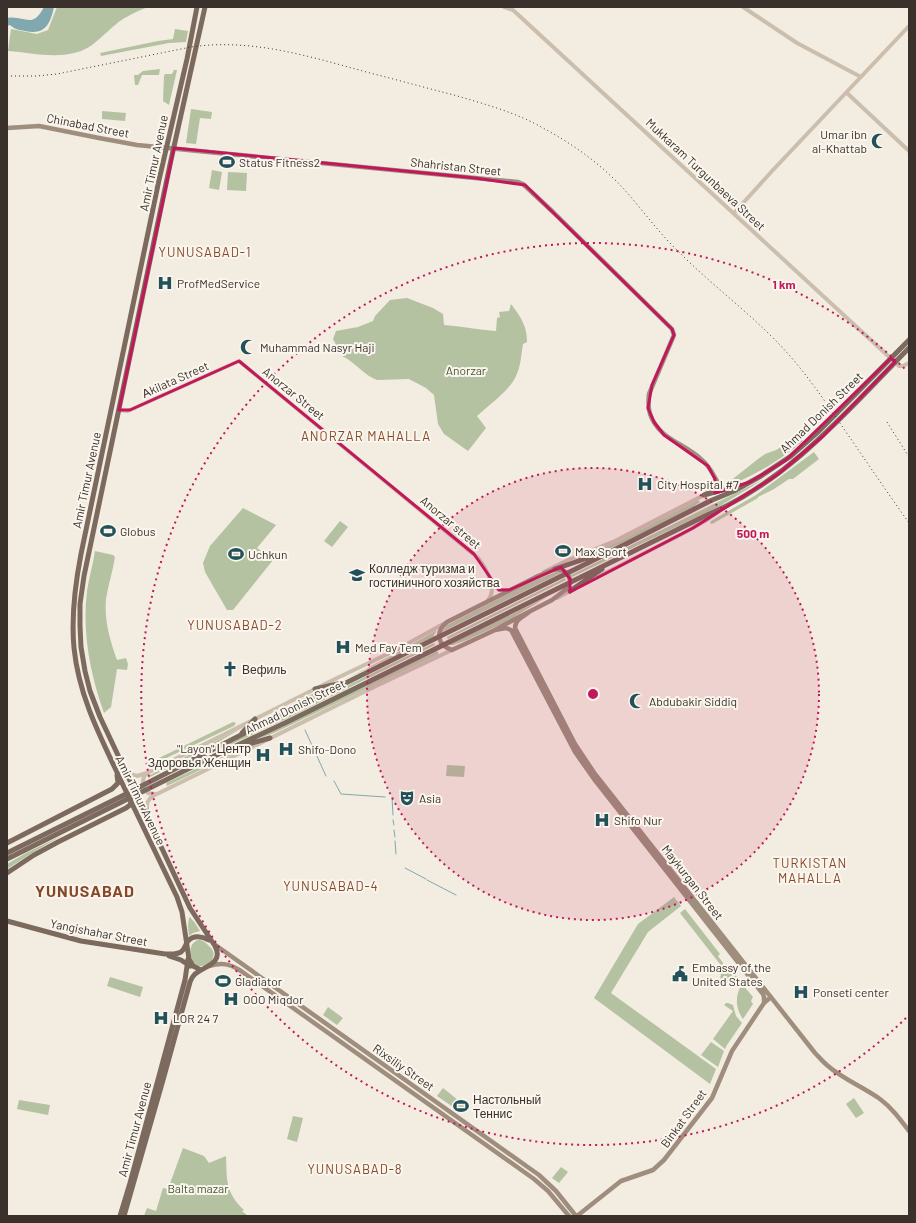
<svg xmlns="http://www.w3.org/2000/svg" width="916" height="1223" font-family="Barlow,sans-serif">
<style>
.green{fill:#b4c2a1}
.water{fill:#81a8af}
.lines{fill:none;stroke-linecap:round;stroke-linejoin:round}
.stream{stroke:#81a8af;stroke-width:1}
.tertiary{stroke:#cbbead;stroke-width:4}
.secondary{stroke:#9f8e7e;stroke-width:4.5}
.primary{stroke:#7b6a5d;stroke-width:5}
.rail{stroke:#3a312c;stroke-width:1;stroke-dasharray:1 3;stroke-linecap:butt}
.marked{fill:none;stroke:#c2185b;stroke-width:3;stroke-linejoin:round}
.ring{fill:none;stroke:#c2185b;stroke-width:2;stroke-dasharray:2 4}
.labels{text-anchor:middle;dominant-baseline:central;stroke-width:4;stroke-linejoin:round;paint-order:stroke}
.street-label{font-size:12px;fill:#3a312c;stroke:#faf6ee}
.poi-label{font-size:12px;fill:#3a312c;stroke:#faf6ee;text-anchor:start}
.park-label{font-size:12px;fill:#455730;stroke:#faf6ee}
.neighbourhood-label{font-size:13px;letter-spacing:1px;fill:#864827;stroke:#faf6ee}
.district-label{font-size:16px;font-weight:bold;letter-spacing:1px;fill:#864827;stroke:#faf6ee}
.centre{fill:#c2185b;stroke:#faf6ee;stroke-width:2}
.ring-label{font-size:12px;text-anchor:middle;font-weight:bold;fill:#c2185b;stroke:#faf6ee;stroke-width:4;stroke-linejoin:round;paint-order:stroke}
</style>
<rect width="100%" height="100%" fill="#f3ece1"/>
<path class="green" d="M57,7H148C140,10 131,14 123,19C112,26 103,37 92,45C68,62 35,53 8,51L11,29L37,34L48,30Z
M175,29L188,31L186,42L169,43L101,56L100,53L158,41L173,39Z
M160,69L159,75H142L138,85H135L134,75H138L143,71Z
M174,70H177L169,105L163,101L164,76L165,74H172Z
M191,109L212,112L211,119L200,118L196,144L186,143Z
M102,111L126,113L125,121L102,119Z
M212,170L222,172L219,190L209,188Z
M228,172L247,173L246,191L227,190Z
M407,298L433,308L443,314L444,325C461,326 478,330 496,331L497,318L500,317L499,312L509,311L511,304C521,317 527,326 527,342L523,344C521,355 521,366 516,376C511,389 488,406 477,416L486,428L468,451L444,434L438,424L434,395L426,388L409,379L377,380C365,376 355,362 342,356L333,339L336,331L358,327L373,321L375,316L390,300Z
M799,436L803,441C781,460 751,478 724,487V486L758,459L765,454L776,450L793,440L794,441Z
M814,452L819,459L793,479H789L774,489L758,497V498L712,524L710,523L711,521L756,495Z
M764,479L720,506L572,577L571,575Z
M698,500L700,502L693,507L619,545L570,562L617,542Z
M243,508L276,525L257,548L273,560L233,610H227L205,572L203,563L210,546Z
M340,521L348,527L332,547L324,541Z
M95,551L113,555L115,557C113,571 108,585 106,599C104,621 110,640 117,660L126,658L128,664L127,670L117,669L111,707L104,713C90,674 82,632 87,591C89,578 93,564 95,551Z
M559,571L563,572L442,632L447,625L531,582L555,572Z
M565,578L566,580L448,639L447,638V637Z
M549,596L504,623L467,640L453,645H448Z
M437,630L433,637L346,679L398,652Z
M434,643L435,645L286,719L217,751L238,739Z
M437,651L439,654L274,733L257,739Z
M320,690H325L260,721L281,710Z
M233,722L236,723L234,726L160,761L159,758Z
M247,725L210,747L148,778V776Z
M250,746L167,786L166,783L212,761Z
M447,765L465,766L464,777L446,776Z
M63,835L37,850L7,869V864L26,853Z
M674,897L681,906L648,932L611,993L716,1069L710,1084L594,998L638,924Z
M685,909L720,954L718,956L723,963V968L680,913Z
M190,917L195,923L200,931L193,933L189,936L188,926L189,918Z
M198,940C203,940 205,942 209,946C221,956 207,970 195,965C190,958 187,944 198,940Z
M721,972L735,974L740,981L737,984L720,982Z
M110,977L143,987L140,997L107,986Z
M742,984L753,997L751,1001L753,1004L743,1019C735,1008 735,995 742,984Z
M726,1003H728L733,1005L736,1016L742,1023L727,1045L725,1049L713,1039L733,1011L724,1005Z
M328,1007L343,1018L337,1025L323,1015Z
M711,1042L724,1051L718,1067L701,1055Z
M443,1088L458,1100L453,1107L437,1096Z
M461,1098L468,1104L461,1113L454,1108Z
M854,1098L864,1113L856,1118L846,1104Z
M19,1100L50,1105L48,1115L17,1109Z
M293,1116L303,1118L297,1142L287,1139Z
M183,1148L204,1156L209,1163L226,1156C227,1180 225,1192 244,1210L242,1211L248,1216H144L147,1208L156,1211L163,1188L168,1189Z
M561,1167L568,1172L559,1183L552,1178Z"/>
<path class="water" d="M44,7H54C50,25 45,35 25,31C19,30 14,29 10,25L7,26V18C25,15 32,30 44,7Z"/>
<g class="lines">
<path class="stream" d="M305,730L326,776
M334,781L341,794L385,797
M392,797L393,815
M393,820L394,825
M394,830L395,837
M395,841L396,854
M405,868L426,879
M427,880L456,895"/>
<path class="tertiary" d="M504,7L513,10L899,366H903L909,363
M743,7L797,43L861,77
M847,93L909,151
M734,213L773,170L909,26
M119,410L127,411L130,410L239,361L478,558C486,568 498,589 488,600
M544,572L568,560L615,541L704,495
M492,584L499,590H509
M580,586L682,534L705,521L718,512
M557,598L572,590
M127,773L137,776L147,773L335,679L398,649L445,623
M145,775L143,780V788L148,793L156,794
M147,815V803L151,797L374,687L452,650"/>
<path class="secondary" d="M7,128L39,126L99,138L137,145L475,178L518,182L523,184L553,212L672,329L674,335L649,394C648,402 648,407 650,414C659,440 685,443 702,460C712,468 715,480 723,490
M707,493L714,488L715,480
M555,569C563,569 570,573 570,582L565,590L552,600L515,619L495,630L452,650C437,645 435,632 447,622L538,576Z
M528,613C522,617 515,620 515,628L575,744L595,774L815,1053C819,1057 823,1062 828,1066C843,1079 863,1087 880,1099C892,1108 900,1119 909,1131
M495,630L506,628L511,630L575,752L594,779L763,994L764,997V1003
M214,944L539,1175L556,1191L576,1216
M209,966C222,962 230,964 241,971L534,1179L548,1191L569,1216
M577,1216L621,1181L653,1170L664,1160L712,1098L732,1051L764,1003L771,997"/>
<path class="primary" d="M197,7L187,59L159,180L81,554C75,585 71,616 74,648C79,698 102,740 123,785C141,822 159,860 177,897L182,912L189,959L193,966L199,969
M704,495L740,485
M555,569L602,553
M570,591L602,569
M315,689L342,683
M242,733L255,719
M238,747L270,738
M7,843L112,789L118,783L117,775
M7,853L124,795L239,736L620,547L710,501L734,491L761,476L791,456L818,432L909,340
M7,859L210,758L287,722L707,515C790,480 848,410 909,348
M7,873L34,855L58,842L126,808L130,805L131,801
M7,921L81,941L165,954C170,954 176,955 181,952C185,949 185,945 188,941C193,935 202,936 209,940
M169,956L181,960L190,966
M120,1216L130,1183L185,980L188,959
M124,1216L163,1080L190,982C191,979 193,976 195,974C205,966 224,963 215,946L190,908L100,717L90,691L85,671L81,647L80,626V604L84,576L171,160L205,7"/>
<path class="rail" d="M7,76H37L57,74L191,47C253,38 311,57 370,73C398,80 426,88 454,95C484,104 515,112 543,128C571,143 598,162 620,185C640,206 656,230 677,250C713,287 756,317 790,356C810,379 827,404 844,429C866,461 887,492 909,523
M887,422L909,457"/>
</g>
<path class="marked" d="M174,148L475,178L525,185L672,329L674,335L652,385L648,408L654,422L664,435L708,466L715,479V493L750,482L786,460L891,358L895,362L822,437L777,475L693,528L570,592V579L561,567L509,590H499L474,554L239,361L130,410H119Z"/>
<circle cx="593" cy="694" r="226" fill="#c2185b" fill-opacity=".12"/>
<g class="ring">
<circle cx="593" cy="694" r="226"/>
<path d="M906 1018A451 451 0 1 1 906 370"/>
</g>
<defs>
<symbol id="mosque-bare" viewBox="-9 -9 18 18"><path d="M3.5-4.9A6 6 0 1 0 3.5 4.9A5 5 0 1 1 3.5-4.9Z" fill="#22515a" stroke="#faf6ee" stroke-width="2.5" paint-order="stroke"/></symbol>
<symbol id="stadium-bare" viewBox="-9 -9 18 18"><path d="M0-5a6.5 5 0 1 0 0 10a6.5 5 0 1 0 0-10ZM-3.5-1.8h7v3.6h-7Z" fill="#22515a" stroke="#faf6ee" stroke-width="2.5" paint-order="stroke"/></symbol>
<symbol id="hospital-bare" viewBox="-9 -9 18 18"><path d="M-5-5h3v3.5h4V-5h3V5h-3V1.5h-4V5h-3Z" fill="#22515a" stroke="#faf6ee" stroke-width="2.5" paint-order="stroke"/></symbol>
<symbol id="university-bare" viewBox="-9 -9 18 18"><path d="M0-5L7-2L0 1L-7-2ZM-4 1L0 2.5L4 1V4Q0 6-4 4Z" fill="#22515a" stroke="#faf6ee" stroke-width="2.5" paint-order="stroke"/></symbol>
<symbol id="church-bare" viewBox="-9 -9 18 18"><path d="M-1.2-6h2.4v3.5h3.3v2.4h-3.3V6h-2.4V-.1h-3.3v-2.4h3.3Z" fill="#22515a" stroke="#faf6ee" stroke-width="2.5" paint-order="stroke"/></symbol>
<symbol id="theatre-bare" viewBox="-9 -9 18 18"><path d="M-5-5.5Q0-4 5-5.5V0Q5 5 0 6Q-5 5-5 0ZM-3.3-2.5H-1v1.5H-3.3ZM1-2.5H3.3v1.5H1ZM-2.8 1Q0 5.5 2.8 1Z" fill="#22515a" stroke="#faf6ee" stroke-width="2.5" paint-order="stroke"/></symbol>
<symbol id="civic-bare" viewBox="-9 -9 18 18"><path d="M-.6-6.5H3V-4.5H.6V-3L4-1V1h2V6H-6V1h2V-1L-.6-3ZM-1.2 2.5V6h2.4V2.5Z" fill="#22515a" stroke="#faf6ee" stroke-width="2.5" paint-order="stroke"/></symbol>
</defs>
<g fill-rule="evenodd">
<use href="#mosque-bare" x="868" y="130" width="22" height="22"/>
<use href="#stadium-bare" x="216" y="151" width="22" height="22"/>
<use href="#hospital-bare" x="154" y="272" width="22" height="22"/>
<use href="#mosque-bare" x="237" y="336" width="22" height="22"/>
<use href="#hospital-bare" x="634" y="473" width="22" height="22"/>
<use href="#stadium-bare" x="97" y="520" width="22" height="22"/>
<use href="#stadium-bare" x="552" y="540" width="22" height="22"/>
<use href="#stadium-bare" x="225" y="543" width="22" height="22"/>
<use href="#university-bare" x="346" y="564" width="22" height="22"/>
<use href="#hospital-bare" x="332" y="636" width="22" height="22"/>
<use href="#church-bare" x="219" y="658" width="22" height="22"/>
<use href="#mosque-bare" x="626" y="690" width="22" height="22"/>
<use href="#hospital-bare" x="275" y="738" width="22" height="22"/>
<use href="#hospital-bare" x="252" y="744" width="22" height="22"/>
<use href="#theatre-bare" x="396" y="787" width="22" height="22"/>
<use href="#hospital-bare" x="591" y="809" width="22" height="22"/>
<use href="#civic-bare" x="669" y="963" width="22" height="22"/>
<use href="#stadium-bare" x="212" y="970" width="22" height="22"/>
<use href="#hospital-bare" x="790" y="981" width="22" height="22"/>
<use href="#hospital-bare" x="220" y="988" width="22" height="22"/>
<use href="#hospital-bare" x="150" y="1007" width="22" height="22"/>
<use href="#stadium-bare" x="450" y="1095" width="22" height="22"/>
</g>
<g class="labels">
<g class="street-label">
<text transform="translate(88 125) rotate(11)">Chinabad Street</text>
<text transform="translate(153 163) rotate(-78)">Amir Timur Avenue</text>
<text transform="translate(456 166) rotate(6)">Shahristan Street</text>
<text transform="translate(706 174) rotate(43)">Mukkaram Turgunbaeva Street</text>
<text transform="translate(175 379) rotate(-24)">Аkilata Street</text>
<text transform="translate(294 393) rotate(39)">Anorzar Street</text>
<text transform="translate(821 412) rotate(-44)">Ahmad Donish Street</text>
<text transform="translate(86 480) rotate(-78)">Amir Timur Avenue</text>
<text transform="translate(451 522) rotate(40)">Anorzar street</text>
<text transform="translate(295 706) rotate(-26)">Ahmad Donish Street</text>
<text transform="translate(141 800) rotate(64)">Amir Timur Avenue</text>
<text transform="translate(693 882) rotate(52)">Maykurgan Street</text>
<text transform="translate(99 932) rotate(11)">Yangishahar Street</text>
<text transform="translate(404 1067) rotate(35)">Rixsiliy Street</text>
<text transform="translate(683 1118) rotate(-54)">Binkat Street</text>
<text transform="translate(134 1129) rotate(-75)">Amir Timur Avenue</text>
</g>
<g class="poi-label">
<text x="867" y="134" text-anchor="end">Umar ibn<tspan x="867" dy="14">al-Khattab</tspan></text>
<text x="239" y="162">Status Fitness2</text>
<text x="177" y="283">ProfMedService</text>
<text x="260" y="347">Muhammad Nasyr Haji</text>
<text x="657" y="484">City Hospital #7</text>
<text x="120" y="531">Globus</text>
<text x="575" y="551">Max Sport</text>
<text x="248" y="554">Uchkun</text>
<text x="369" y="568">Колледж туризма и<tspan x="369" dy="14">гостиничного хозяйства</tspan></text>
<text x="355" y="647">Med Fay Tem</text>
<text x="242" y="669">Вефиль</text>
<text x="649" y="701">Abdubakir Siddiq</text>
<text x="251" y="748" text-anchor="end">"Layon" Центр<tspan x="251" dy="14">Здоровья Женщин</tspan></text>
<text x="298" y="749">Shifo-Dono</text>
<text x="419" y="798">Asia</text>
<text x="614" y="820">Shifo Nur</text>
<text x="692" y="967">Embassy of the<tspan x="692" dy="14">United States</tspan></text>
<text x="235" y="981">Gladiator</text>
<text x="813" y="992">Ponseti center</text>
<text x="243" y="999">OOO Miqdor</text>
<text x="173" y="1018">LOR 24 7</text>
<text x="473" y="1099">Настольный<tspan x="473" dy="14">Теннис</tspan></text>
</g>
<g class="park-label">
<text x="466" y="370">Anorzar</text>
<text x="198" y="1188">Balta mazar</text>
</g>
<g class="neighbourhood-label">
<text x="205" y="252">YUNUSABAD-1</text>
<text x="366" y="436">ANORZAR MAHALLA</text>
<text x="235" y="625">YUNUSABAD-2</text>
<text x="810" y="863">TURKISTAN<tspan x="810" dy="15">MAHALLA</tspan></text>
<text x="331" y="886">YUNUSABAD-4</text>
<text x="355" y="1169">YUNUSABAD-8</text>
</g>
<g class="district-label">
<text x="85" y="890">YUNUSABAD</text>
</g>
</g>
<circle cx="593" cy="694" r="6" class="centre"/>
<g class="ring-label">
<text x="784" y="289">1 km</text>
<text x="753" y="538">500 m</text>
</g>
<rect width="916" height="1223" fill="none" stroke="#3a312c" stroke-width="16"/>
</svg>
